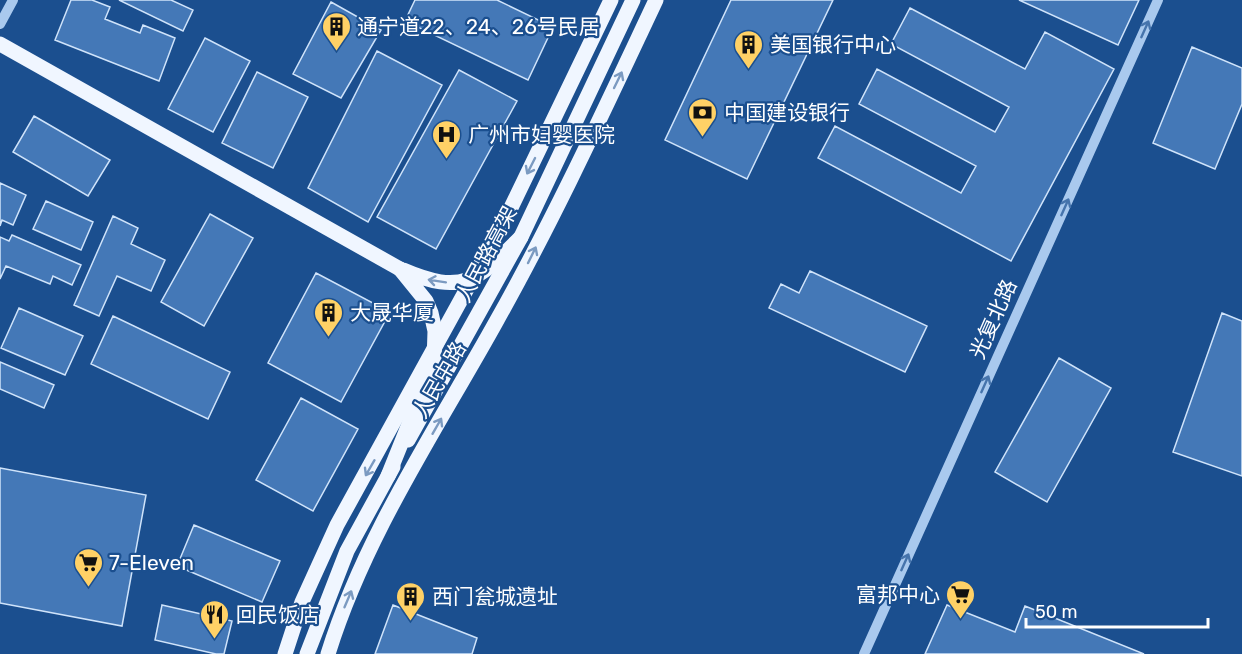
<svg xmlns="http://www.w3.org/2000/svg" width="1242" height="654" font-family="Rubik,'Noto Sans SC',sans-serif">
<style>
.building{fill:#4478b7;stroke:#cfe3fa;stroke-width:1.5}
.lines{fill:none;stroke-linecap:round;stroke-linejoin:round}
.minor{stroke:#a9c9ee;stroke-width:10}
.major{stroke:#f0f6ff;stroke-width:15}
.major-bridge{stroke:#f0f6ff;stroke-width:15}
.oneway{stroke:#4674ac}
.oneway2{stroke:#7b9ac1}
.labels{text-anchor:middle;dominant-baseline:central;stroke-width:4.5;stroke-linejoin:round;paint-order:stroke}
.poi-label{font-size:21px;fill:#fff;stroke:#1b4f8f;text-anchor:start}
.street-label{font-size:21px;fill:#fff;stroke:#1b4f8f}
</style>
<rect width="100%" height="100%" fill="#1b4f8f"/>
<path class="building" d="M71,0H92L110,7L105,19L140,33L143,25L175,38L159,81L55,40Z
M119,0H171L193,10L183,31Z
M415,0H497L553,27L528,80L405,21Z
M731,0H833L747,179L665,140Z
M1019,0H1139L1118,45Z
M331,2L381,30L341,98L293,74Z
M910,8L1025,69L1045,32L1114,69L1011,261L818,158L835,126L961,193L976,166L859,104L877,69L995,132L1009,107L891,44Z
M205,38L250,61L213,132L168,109Z
M1192,47L1242,68V104L1215,169L1153,143Z
M377,51L442,85L368,222L308,188Z
M459,70L517,101L436,249L377,217Z
M257,72L308,97L273,168L222,143Z
M34,116L110,160L88,196L13,152Z
M0,183L26,195L13,225L2,220L0,226Z
M46,201L93,222L81,250L33,229Z
M210,214L253,238L204,326L161,302Z
M113,216L138,228L131,244L165,260L151,291L117,276L99,316L74,305Z
M12,235L81,265L72,285L53,276L50,284L6,266L0,279V237L9,241Z
M810,271L927,326L905,372L769,308L781,284L799,293Z
M316,273L390,312L341,402L268,363Z
M19,308L83,336L65,375L1,348Z
M1222,313L1242,321V476L1173,452Z
M113,316L230,372L208,419L91,364Z
M1059,358L1111,388L1047,502L995,472Z
M0,362L54,385L44,408L0,389Z
M301,398L358,429L313,511L256,480Z
M0,468L146,495L122,626L0,603Z
M194,525L280,561L262,602L177,566Z
M162,605L232,621L224,654H216L155,640Z
M393,605L477,638L472,654H375Z
M947,605L1015,632L1025,606L1144,654H925Z"/>
<g class="lines">
<path class="minor" d="M0,24L13,0
M864,654L1158,0"/>
<path class="major" d="M0,44L400,269
M408,440L521,237L633,0
M285,654L302,602L337,525L507,216L611,0
M307,654L347,551L393,467
M328,654C365,535 436,430 496,322C555,217 605,108 656,0"/>
<path class="major-bridge" d="M403,270C463,296 478,280 521,237
M388,476L434,362L435,331L431,313L426,301L400,269"/>
</g>
<defs><path id="oneway-shaft" d="M-6 0H5M1.5-3L5.5 0L1.5 3" fill="none" stroke-width="1.6" stroke-linecap="round" stroke-linejoin="round" transform="scale(1.5)"/></defs>
<g class="oneway">
<use href="#oneway-shaft" transform="translate(1145 29) rotate(-66)"/>
<use href="#oneway-shaft" transform="translate(1065 207) rotate(-66)"/>
<use href="#oneway-shaft" transform="translate(985 384) rotate(-66)"/>
<use href="#oneway-shaft" transform="translate(905 562) rotate(-66)"/>
</g>
<g class="oneway2">
<use href="#oneway-shaft" transform="translate(618 80) rotate(-64)"/>
<use href="#oneway-shaft" transform="translate(531 166) rotate(117)"/>
<use href="#oneway-shaft" transform="translate(532 255) rotate(-64)"/>
<use href="#oneway-shaft" transform="translate(437 281) rotate(-171)"/>
<use href="#oneway-shaft" transform="translate(437 426) rotate(-60)"/>
<use href="#oneway-shaft" transform="translate(370 468) rotate(120)"/>
<use href="#oneway-shaft" transform="translate(348 599) rotate(-67)"/>
</g>
<defs>
<symbol id="building-pin" viewBox="-11 -11 22 30"><path d="M0 17L-7.5 6A9.5 9.5 0 1 1 7.5 6Z" fill="#ffd166" stroke="#1b4f8f"/><path d="M-4-6H4V6H1V3H-1V6H-4ZM-2.5-4.3h1.7v1.8h-1.7ZM.8-4.3h1.7v1.8H.8ZM-2.5-1h1.7V.8h-1.7ZM.8-1h1.7V.8H.8Z" fill="#111"/></symbol>
<symbol id="bank-pin" viewBox="-11 -11 22 30"><path d="M0 17L-7.5 6A9.5 9.5 0 1 1 7.5 6Z" fill="#ffd166" stroke="#1b4f8f"/><path d="M-6-4H6V4H-6ZM0-2.3a2.3 2.3 0 1 0 0 4.6a2.3 2.3 0 1 0 0-4.6Z" fill="#111"/></symbol>
<symbol id="hospital-pin" viewBox="-11 -11 22 30"><path d="M0 17L-7.5 6A9.5 9.5 0 1 1 7.5 6Z" fill="#ffd166" stroke="#1b4f8f"/><path d="M-5-5h3v3.5h4V-5h3V5h-3V1.5h-4V5h-3Z" fill="#111"/></symbol>
<symbol id="supermarket-pin" viewBox="-11 -11 22 30"><path d="M0 17L-7.5 6A9.5 9.5 0 1 1 7.5 6Z" fill="#ffd166" stroke="#1b4f8f"/><path d="M-6-5.5h2.5l.6 2H6L4.5 2H-2.5L-4.4-4H-6ZM-1.5 3.2a1.3 1.3 0 1 0 .1 0ZM3 3.2a1.3 1.3 0 1 0 .1 0Z" fill="#111"/></symbol>
<symbol id="restaurant-pin" viewBox="-11 -11 22 30"><path d="M0 17L-7.5 6A9.5 9.5 0 1 1 7.5 6Z" fill="#ffd166" stroke="#1b4f8f"/><path d="M-5-6h1v4h1v-4h1v4h1v-4h1v5L-1.5 .5V6h-2V.5L-5-1ZM5-6V6H3V1.5H1.5Q1.5-4 5-6Z" fill="#111"/></symbol>
</defs>
<g fill-rule="evenodd">
<use href="#building-pin" x="320" y="10" width="33" height="45"/>
<use href="#building-pin" x="732" y="28" width="33" height="45"/>
<use href="#bank-pin" x="686" y="96" width="33" height="45"/>
<use href="#hospital-pin" x="430" y="118" width="33" height="45"/>
<use href="#building-pin" x="312" y="296" width="33" height="45"/>
<use href="#supermarket-pin" x="72" y="546" width="33" height="45"/>
<use href="#supermarket-pin" x="944" y="578" width="33" height="45"/>
<use href="#building-pin" x="394" y="580" width="33" height="45"/>
<use href="#restaurant-pin" x="198" y="598" width="33" height="45"/>
</g>
<g class="labels">
<g class="poi-label">
<text x="357" y="26">通宁道22、24、26号民居</text>
<text x="770" y="44">美国银行中心</text>
<text x="724" y="112">中国建设银行</text>
<text x="468" y="134">广州市妇婴医院</text>
<text x="350" y="312">大晟华厦</text>
<text x="109" y="562">7-Eleven</text>
<text x="940" y="594" text-anchor="end">富邦中心</text>
<text x="432" y="596">西门瓮城遗址</text>
<text x="236" y="614">回民饭店</text>
</g>
<g class="street-label">
<text transform="translate(486 254) rotate(-62)">人民路高架</text>
<text transform="translate(993 319) rotate(-66)">光复北路</text>
<text transform="translate(439 380) rotate(-60)">人民中路</text>
</g>
</g>
<path d="M1026 618v9h182v-9" fill="none" stroke="#ffffff" stroke-width="3"/>
<text x="1035" y="618" font-size="18" fill="#ffffff" stroke="#1b4f8f" stroke-width="4.5" paint-order="stroke">50 m</text>
</svg>
